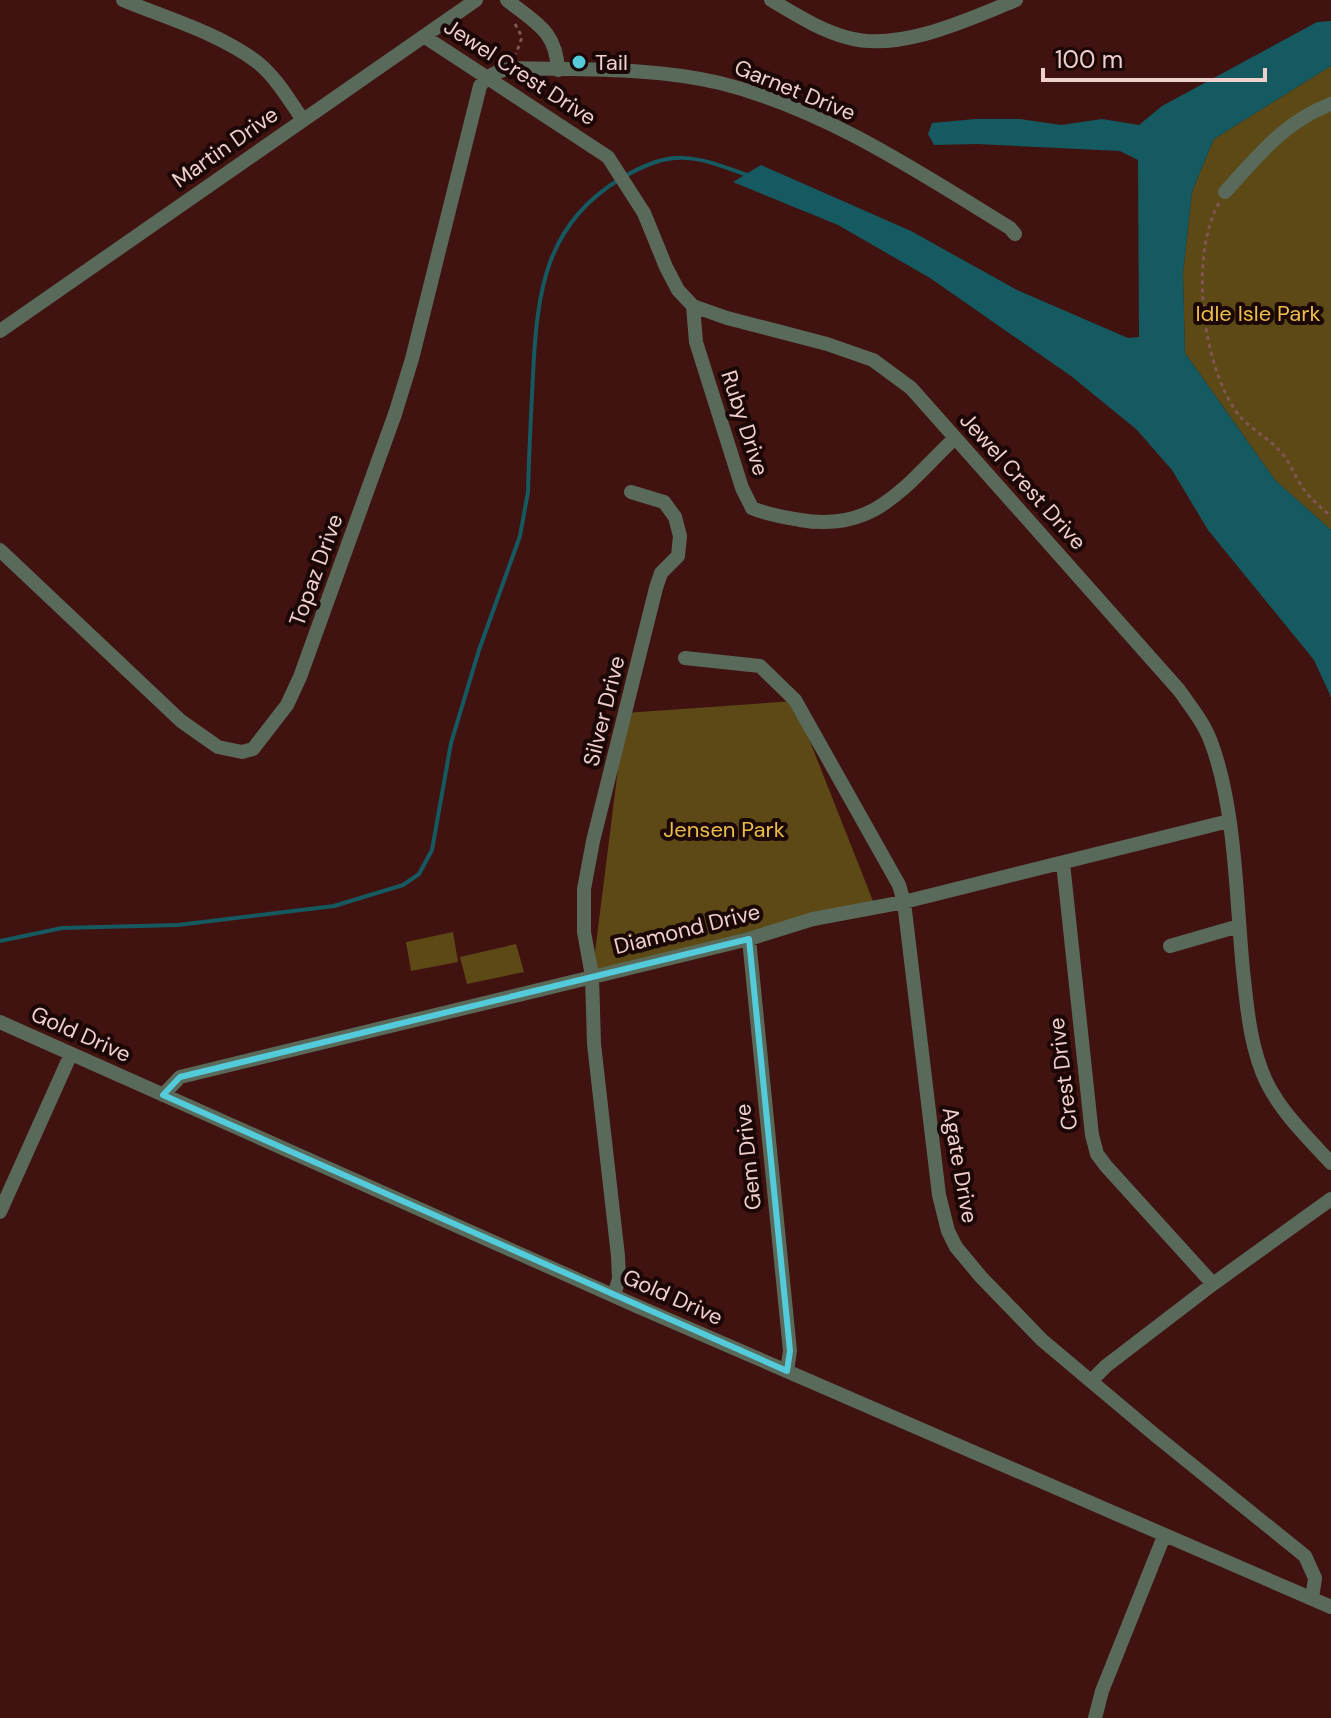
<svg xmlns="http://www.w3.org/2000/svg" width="1331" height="1718" font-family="'DM Sans',sans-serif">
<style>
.green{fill:#5d4915}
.water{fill:#155961}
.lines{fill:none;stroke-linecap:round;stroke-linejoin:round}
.stream{stroke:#155961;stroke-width:4}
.path{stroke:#7e5652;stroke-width:3;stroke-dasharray:4 4;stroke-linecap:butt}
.minor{stroke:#596a5a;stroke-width:14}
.marked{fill:none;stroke:#53cbda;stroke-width:6;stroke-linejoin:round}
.poi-dot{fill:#53cbda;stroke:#1a0706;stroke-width:3}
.labels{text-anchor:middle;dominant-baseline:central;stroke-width:8;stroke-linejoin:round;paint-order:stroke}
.poi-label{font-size:22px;fill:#eecfcb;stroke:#1a0706;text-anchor:start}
.street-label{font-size:22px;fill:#eecfcb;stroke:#1a0706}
.park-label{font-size:22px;fill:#ebbe4c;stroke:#1a0706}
</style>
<rect width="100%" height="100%" fill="#401310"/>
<path class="green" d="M1331,66V530L1275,480L1185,353L1183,273L1192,192L1214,139Z
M794,701L875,906L592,976L625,713Z
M453,932L458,962L411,971L406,942Z
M516,944L524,972L467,984L460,957Z"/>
<path class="water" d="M1331,21V66L1214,139L1192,192L1183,273L1185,353L1275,480L1331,530V697L1314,660L1208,530L1172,470L1136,429L1071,376L930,278L838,225L733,182L761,165L911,231L1017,290L1128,338L1139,337L1138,160L1120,151L977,144L934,145L928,134L932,123L975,119H1020L1061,125L1102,119L1139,125L1162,106L1317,22Z"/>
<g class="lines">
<path class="stream" d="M0,941L62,928L178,925L334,906L403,885L419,874L432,850L451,743L479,650L520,536L528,492C529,453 531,414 533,375C537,294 544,225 620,179C672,148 693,155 747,175"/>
<path class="path" d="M515,24L522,37L516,54
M1219,203C1189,256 1202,366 1238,414C1249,428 1267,437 1279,450C1290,461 1295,478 1305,491C1312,500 1322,508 1331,517"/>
<path class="minor" d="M123,0C166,18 219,33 257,62C276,77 289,100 303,120
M507,0C535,23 556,30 558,70
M771,0C795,14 821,31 849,38C900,52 969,19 1016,0
M425,37L608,157L644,213L666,267L678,290L693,306L727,318L827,344L873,360L911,388L1179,690C1191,707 1204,723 1211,742C1236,809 1236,899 1243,970C1247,1007 1250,1048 1267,1083C1282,1113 1308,1138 1331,1163
M1225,192C1256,158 1286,120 1331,104
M693,306L696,342L742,488L752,508C768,515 783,517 800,520C876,533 905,485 955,438
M0,331L476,0
M0,550L181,721L218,747L242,752L253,749L287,705L300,677L395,414L412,359L480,86C488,74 499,71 513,68C581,70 653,67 720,83C825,109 919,172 1010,228L1015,234
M685,658L760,666L795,700L899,885L904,902L939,1195L948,1231L956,1247L981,1277L1042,1340L1155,1435L1305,1556L1315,1578L1312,1599
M1063,863L1092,1135L1097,1154L1106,1166L1213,1284
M749,939L790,1351L787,1371
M1170,946L1239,926
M0,1022L639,1307L1331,1607
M163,1095L180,1077L749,939L813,919L904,902L1229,821
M0,1212L71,1054
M614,1295L619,1279L618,1256L594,1044L592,976L584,932V889L593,841L656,588L661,573L678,556L680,536L675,517L664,502L631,492
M1092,1380L1106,1366L1213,1284L1331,1199
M1095,1718L1102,1691L1164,1536"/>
</g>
<path class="marked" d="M749,939L790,1351L787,1371L163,1095L180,1077Z"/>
<circle class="poi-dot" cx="579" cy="62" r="8"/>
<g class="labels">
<g class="poi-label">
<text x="595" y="62">Tail</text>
</g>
<g class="street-label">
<text transform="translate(520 72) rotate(33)">Jewel Crest Drive</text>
<text transform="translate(795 90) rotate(22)">Garnet Drive</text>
<text transform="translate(225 147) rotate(-35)">Martin Drive</text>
<text transform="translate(745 423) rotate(72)">Ruby Drive</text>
<text transform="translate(1023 481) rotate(48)">Jewel Crest Drive</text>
<text transform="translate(316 570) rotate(-70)">Topaz Drive</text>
<text transform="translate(604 711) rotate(-76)">Silver Drive</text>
<text transform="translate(687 929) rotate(-14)">Diamond Drive</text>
<text transform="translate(81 1034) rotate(24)">Gold Drive</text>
<text transform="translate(1063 1074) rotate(-97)">Crest Drive</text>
<text transform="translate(748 1157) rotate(-96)">Gem Drive</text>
<text transform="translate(960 1165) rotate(80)">Agate Drive</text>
<text transform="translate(673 1297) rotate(24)">Gold Drive</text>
</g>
<g class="park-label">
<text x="1258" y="313">Idle Isle Park</text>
<text x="724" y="829">Jensen Park</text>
</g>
</g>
<path d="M1043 68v12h222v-12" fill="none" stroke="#eecfcb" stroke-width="4"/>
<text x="1055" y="68" font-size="24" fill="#eecfcb" stroke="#1a0706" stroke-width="6" paint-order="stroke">100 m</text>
</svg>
